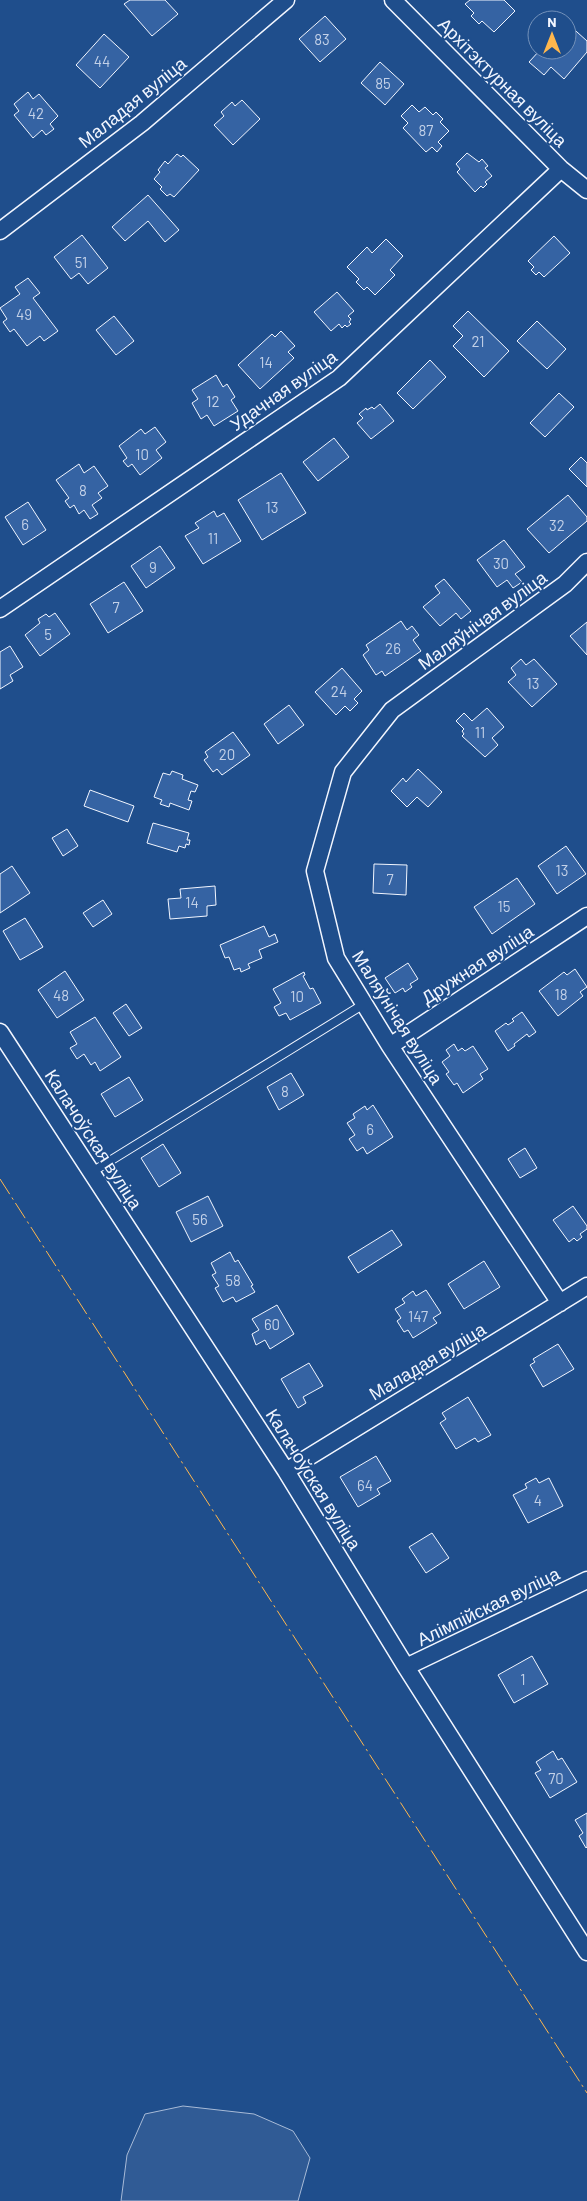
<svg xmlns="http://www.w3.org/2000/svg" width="587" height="2201" font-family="Barlow,sans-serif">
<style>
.built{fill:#305b95;stroke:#a8bbd7}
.building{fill:#3563a3;stroke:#f2f6ff}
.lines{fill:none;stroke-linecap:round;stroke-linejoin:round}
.service-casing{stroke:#f2f6ff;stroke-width:10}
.minor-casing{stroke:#f2f6ff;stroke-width:19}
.service{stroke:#1f4e8c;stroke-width:8}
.minor{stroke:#1f4e8c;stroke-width:16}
.power{stroke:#ffb74d;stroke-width:1;stroke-dasharray:18 4 2.5 4;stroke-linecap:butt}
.labels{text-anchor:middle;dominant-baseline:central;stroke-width:4;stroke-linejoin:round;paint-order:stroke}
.number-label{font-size:15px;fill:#c3d1e8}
.street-label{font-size:18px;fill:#f2f6ff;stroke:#1f4e8c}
</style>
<rect width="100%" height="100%" fill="#1f4e8c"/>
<path class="built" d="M183,2106L254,2114L293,2131L310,2158L298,2201H121L127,2155L145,2114Z"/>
<path class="building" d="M130,0H165L178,14L152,36L124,4Z
M470,0H504L515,11L494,32L482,21L479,24L471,16L474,13L465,4Z
M325,16L346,39L320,62L299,39Z
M567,23L587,41V52L564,79L551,67L544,75L529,62L540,50H567Z
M104,34L129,57L100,88L76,65Z
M380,62L404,84L385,105L361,83Z
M28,92L33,99L39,94L58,116L50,124L54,129L46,135L42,130L33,138L14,115L19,111L14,104Z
M242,100L260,119L233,145L214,125L224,116L221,112L232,102L235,106Z
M412,105L419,112L425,107L433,115L436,112L443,119L440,122L449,131L438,142L442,146L437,152L432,147L426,152L403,128L408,123L401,116Z
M467,153L479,162L482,159L488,166L485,168L492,176L485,182L487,184L483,188L481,186L475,192L457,172L460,169L456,164Z
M177,154L181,157L183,155L199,170L174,197L170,194L167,196L160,189L162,187L154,179L160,172L158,170L165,161L168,164Z
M148,195L179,230L165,242L148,221L125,241L112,227Z
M82,235L108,268L88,284L79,273L71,279L54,257Z
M554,236L570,253L544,277L539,272L536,275L531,270L534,267L528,261Z
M386,239L403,256L390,270L395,275L375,295L367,287L364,290L356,282L359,279L347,267L367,247L372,253Z
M28,278L40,293L33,298L58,331L44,341L40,336L27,346L14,329L10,332L3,322L7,319L0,308L20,294L15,287Z
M337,292L354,311L348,316L351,319L349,322L351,324L347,327L345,325L342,328L339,324L331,331L314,312Z
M468,311L509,351L484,377L453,346L463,336L453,326Z
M114,316L134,341L116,355L96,330Z
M537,321L566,349L547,369L517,341Z
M281,331L295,346L288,352L294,358L260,389L238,365L272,334L275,337Z
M430,360L446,377L413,409L397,393Z
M216,375L223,387L227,384L235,397L231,400L238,411L214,426L207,415L201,419L192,403L198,399L192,390Z
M559,393L574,407L545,437L530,423Z
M380,404L394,421L371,439L357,423L363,418L359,414L366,408L367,410L372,407L374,409Z
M155,427L166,442L156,450L162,458L140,475L132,464L128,467L123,461L127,458L119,446L141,429L145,434Z
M334,438L349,457L318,481L303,462Z
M581,457L587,463V487L569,469Z
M79,464L84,473L94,466L108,486L98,493L102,498L92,505L98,514L90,519L84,510L79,514L74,505L70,508L65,501L69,498L56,480Z
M281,473L306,513L262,540L238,500Z
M568,495L587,517V521L549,553L527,529Z
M28,502L46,530L23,545L5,517Z
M214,511L217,517L224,513L241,541L203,564L185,536L199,528L195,523Z
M504,540L525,567L515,574L522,582L513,588L507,580L497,587L477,560Z
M160,546L175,568L146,588L131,566Z
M444,579L471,611L461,619L456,613L440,626L423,607L440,593L435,586Z
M124,582L143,611L108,633L90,604Z
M55,613L70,634L40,656L25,635L40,623L38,619L46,614L49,617Z
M401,621L407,630L412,626L419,635L413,640L421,651L385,676L382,671L376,675L363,655L369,650L366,645Z
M587,622V655L570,636Z
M10,646L23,667L10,675L13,681L0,689V652Z
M521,659L526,665L534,659L557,684L532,707L508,682L516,675L511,668Z
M342,668L362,691L354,699L358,703L350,711L345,706L336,715L315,692Z
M289,705L304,725L278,744L264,724Z
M487,708L504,727L492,738L498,745L485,757L462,736L464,734L462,731L464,729L456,721L464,713L472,721Z
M233,732L250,755L222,775L217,769L213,772L204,760L208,757L205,752Z
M418,769L442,792L428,807L417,797L407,807L391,791L403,778L406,782Z
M172,771L183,775L182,779L198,785L195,792L191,791L188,800L192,801L189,810L170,803L169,807L160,804L162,800L154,797L163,773L170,775Z
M90,790L134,806L128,822L84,806Z
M153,823L189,833L187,840H190L189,845L186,844L185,848L179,846L177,852L147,843Z
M67,829L78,846L63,856L52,838Z
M566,846L586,874L557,894L538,866Z
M374,864L407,865L406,895L373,893Z
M12,866L30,893L0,913V874Z
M517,878L535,904L492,934L474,907Z
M215,886L216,905L207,906V916L170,919L168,899L181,898L180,889Z
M103,900L112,914L93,927L83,913Z
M25,918L43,947L20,960L3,931Z
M264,926L269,937L275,934L278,942L259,950L262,958L248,964L250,968L241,972L240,968L234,970L229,957L225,958L220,945Z
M408,963L418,979L410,984L412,987L405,992L403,988L395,993L385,978Z
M575,969L587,987L580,992L583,996L558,1016L539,991L564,972L567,975Z
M65,971L84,1000L57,1018L38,990Z
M304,972L305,975L303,976L310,989L313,988L321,1003L290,1020L286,1013L279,1016L274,1007L281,1003L273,989Z
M126,1004L142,1028L129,1036L113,1013Z
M522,1012L536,1032L529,1037L527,1034L514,1044L515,1046L508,1051L495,1031L506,1023L508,1025L514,1021L512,1019Z
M95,1017L121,1057L100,1071L95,1062L91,1065L84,1054L77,1059L70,1048L77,1044L70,1032Z
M454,1044L458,1051L462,1048L465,1051L473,1046L488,1069L480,1074L483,1079L463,1093L457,1083L454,1085L446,1074L449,1072L442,1062L450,1056L446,1050Z
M291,1073L304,1095L279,1110L267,1087Z
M129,1077L143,1100L115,1117L101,1094Z
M373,1105L393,1137L367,1154L363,1147L357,1151L349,1139L355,1135L347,1123L355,1118L353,1114L365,1106L367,1110Z
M163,1144L181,1173L159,1187L141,1158Z
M525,1148L537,1168L520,1178L508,1159Z
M208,1196L223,1226L191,1242L176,1212Z
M573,1206L587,1226V1229L580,1234L582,1237L577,1241L574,1238L569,1242L553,1220Z
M392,1230L402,1245L358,1273L348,1257Z
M230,1252L235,1262L238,1260L253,1285L251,1286L255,1292L236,1302L233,1297L223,1302L215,1288L219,1286L212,1275L216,1273L211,1263Z
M484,1261L500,1287L464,1309L448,1284Z
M426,1290L441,1313L433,1318L437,1323L413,1338L408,1330L404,1332L397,1321L401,1318L395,1309L405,1303L402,1299L413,1291L416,1296Z
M277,1305L294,1334L270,1349L265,1340L256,1345L252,1334L259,1330L252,1319Z
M558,1344L574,1369L543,1387L530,1365L535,1362L533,1359Z
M309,1363L323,1386L303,1397L306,1403L298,1408L281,1379Z
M468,1397L491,1435L478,1442L475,1438L456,1449L440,1423L446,1419L442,1413Z
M376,1456L391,1481L377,1489L380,1494L358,1507L340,1477Z
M536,1478L539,1483L549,1478L563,1506L528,1523L513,1495L527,1488L525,1484Z
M432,1533L449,1558L426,1573L409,1547Z
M532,1656L548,1684L514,1703L498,1675Z
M553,1751L558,1760L562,1758L577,1782L550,1798L535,1773L541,1770L536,1762Z
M587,1813V1847L586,1848L579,1836L583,1833L575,1820Z"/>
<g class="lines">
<defs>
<path id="service" d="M92,1172L364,1004"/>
<path id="minor" d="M393,0L561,169L587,190
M0,231L142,123L286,0
M0,609L339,378L561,169
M0,1032L286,1471L406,1667L587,1952
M390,1046L587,916
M560,1303L390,1046L336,958L315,871L343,772L392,710L565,584L587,562
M286,1471L587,1286
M406,1667L587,1580"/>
</defs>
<use href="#service" class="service-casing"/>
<use href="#minor" class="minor-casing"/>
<use href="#service" class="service"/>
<use href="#minor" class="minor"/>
<path class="power" d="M0,1179L587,2093"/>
</g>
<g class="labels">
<g class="number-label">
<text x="322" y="39">83</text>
<text x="102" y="61">44</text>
<text x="383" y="83">85</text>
<text x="36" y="113">42</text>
<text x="426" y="130">87</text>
<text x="81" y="262">51</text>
<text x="24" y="314">49</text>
<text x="478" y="341">21</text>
<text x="266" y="362">14</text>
<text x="213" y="401">12</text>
<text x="142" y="454">10</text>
<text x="83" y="490">8</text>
<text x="272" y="507">13</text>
<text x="25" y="524">6</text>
<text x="557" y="525">32</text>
<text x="213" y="538">11</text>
<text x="501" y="563">30</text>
<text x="153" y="567">9</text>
<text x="116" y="607">7</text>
<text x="48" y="634">5</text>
<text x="393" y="648">26</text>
<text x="533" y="683">13</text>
<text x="339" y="691">24</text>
<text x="480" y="732">11</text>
<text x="227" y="754">20</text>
<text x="562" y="870">13</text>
<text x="390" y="879">7</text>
<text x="192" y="902">14</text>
<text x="504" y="906">15</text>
<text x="561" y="994">18</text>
<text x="61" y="995">48</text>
<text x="297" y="996">10</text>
<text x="285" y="1091">8</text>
<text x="370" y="1129">6</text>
<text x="200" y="1219">56</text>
<text x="233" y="1280">58</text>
<text x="418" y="1316">147</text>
<text x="272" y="1324">60</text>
<text x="365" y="1485">64</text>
<text x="538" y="1500">4</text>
<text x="523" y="1679">1</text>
<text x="556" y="1778">70</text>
</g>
<g class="street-label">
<text transform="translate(503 82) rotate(45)">Архітэктурная вуліца</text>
<text transform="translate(132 102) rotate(-39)">Маладая вуліца</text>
<text transform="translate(283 390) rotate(-35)">Удачная вуліца</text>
<text transform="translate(482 620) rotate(-36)">Маляўнічая вуліца</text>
<text transform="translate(477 964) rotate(-33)">Дружная вуліца</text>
<text transform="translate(398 1017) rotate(58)">Маляўнічая вуліца</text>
<text transform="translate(94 1139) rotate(57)">Калачоўская вуліца</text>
<text transform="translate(427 1361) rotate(-31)">Маладая вуліца</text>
<text transform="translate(314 1479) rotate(58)">Калачоўская вуліца</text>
<text transform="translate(488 1606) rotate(-26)">Алімпійская вуліца</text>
</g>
</g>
<g transform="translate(552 35)"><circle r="24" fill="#1f4e8c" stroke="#7391ba"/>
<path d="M0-4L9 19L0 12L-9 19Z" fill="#ffb74d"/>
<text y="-8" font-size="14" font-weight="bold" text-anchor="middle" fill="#f2f6ff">N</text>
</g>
</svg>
